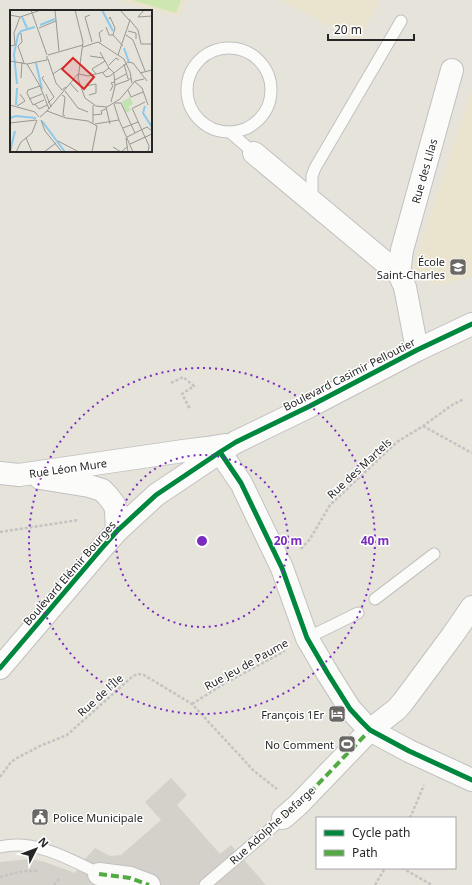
<svg xmlns="http://www.w3.org/2000/svg" width="472" height="885" font-family="'Noto Sans',sans-serif">
<style>
.education{fill:#eae4cf}
.pitch{fill:#cee7b0}
.plaza{fill:#d4d1ca}
.lines{fill:none;stroke-linecap:round;stroke-linejoin:round}
.lane-casing{stroke:#c2c1c1;stroke-width:13}
.street-casing{stroke:#c2c1c1;stroke-width:24}
.secondary-casing{stroke:#c2c1c1;stroke-width:24}
.path{stroke:#c4c3c2;stroke-width:2.5;stroke-dasharray:3 2;stroke-linecap:butt}
.lane{stroke:#fbfbfa;stroke-width:11}
.street{stroke:#fbfbfa;stroke-width:22}
.secondary{stroke:#fbfbfa;stroke-width:22}
.quiet{stroke:#53aa44;stroke-width:4;stroke-dasharray:8 4;stroke-linecap:butt}
.cycleway-casing{stroke:#fff;stroke-width:8}
.cycleway{stroke:#00873e;stroke-width:5}
.ring{fill:none;stroke:#7b2cbf;stroke-width:2;stroke-dasharray:2 4}
.labels{text-anchor:middle;dominant-baseline:central;stroke-width:3;stroke-linejoin:round;paint-order:stroke}
.street-label{font-size:11px;fill:#262626;stroke:#fff}
.poi-label{font-size:11px;fill:#262626;stroke:#fff;text-anchor:end}
.inset-river{fill:none;stroke:#8cc9ea;stroke-width:2}
.inset-road{fill:none;stroke:#999793;stroke-width:1}
.view{fill:#d62828;fill-opacity:0.15;stroke:#d62828;stroke-width:2}
.inset-edge{fill:none;stroke:#262626;stroke-width:2}
.centre{fill:#7b2cbf;stroke:#fff;stroke-width:2}
.ring-label{font-size:12px;text-anchor:middle;font-weight:bold;fill:#7b2cbf;stroke:#fff;stroke-width:3;stroke-linejoin:round;paint-order:stroke}
</style>
<rect width="100%" height="100%" fill="#e6e3db"/>
<path class="education" d="M116,0H186L178,16Z
M279,0H380L357,42L307,14Z
M472,89V277L438,285L410,276Z"/>
<path class="pitch" d="M132,0H181L176,13Z"/>
<path class="plaza" d="M171,778L187,795L177,805L220,854L231,845L266,885H0V862L30,859L45,862L75,873L80,864L95,848L110,856L121,855L161,820L145,802Z"/>
<g class="lines">
<defs>
<path id="lane" d="M187 90a42 42 0 1 1 84 0a42 42 0 1 1-84 0Z
M231,133L254,153
M312,201V176L315,168L401,21
M375,599L434,554
M307,638L358,613
M0,847C32,839 66,857 94,871L99,874L101,877
M205,885L283,818"/>
<path id="street" d="M254,153L399,274L405,287L417,350
M399,274L402,250L452,70
M220,452L241,483
M243,487L282,568L307,638L328,674L350,709L362,722L370,730L409,751L472,780
M283,818L298,805L370,730L397,709L403,702L452,636L472,607
M99,874L130,878L149,885"/>
<path id="secondary" d="M0,473L19,475L183,451L207,448L225,445
M40,478L89,486L102,490L107,495L114,504L116,510L117,531
M0,668L102,548L117,531L156,495L220,452L236,442L310,406L417,350L472,324"/>
</defs>
<use href="#lane" class="lane-casing"/>
<use href="#street" class="street-casing"/>
<use href="#secondary" class="secondary-casing"/>
<path class="path" d="M171,383L183,377L194,386L182,394L190,409
M423,426L472,453
M0,532L78,520
M301,549L310,539L330,505L397,442L423,426L452,405L464,399
M192,704L222,685L285,651
M0,777L11,762L17,758L40,746L67,735L133,676L138,674L144,675L192,704L254,771L277,789
M410,818L424,785
M402,868L432,885
M0,877C13,873 25,870 39,871
M54,885L60,878
M375,885L385,868"/>
<use href="#lane" class="lane"/>
<use href="#street" class="street"/>
<use href="#secondary" class="secondary"/>
<path class="quiet" d="M283,818L298,805L370,730
M99,874L130,878L149,885"/>
<defs>
<path id="cycleway" d="M220,452L241,483L282,568L307,638L328,674L350,709L362,722L370,730L409,751L472,780
M0,668L102,548L117,531L156,495L220,452L236,442L310,406L417,350L472,324"/>
</defs>
<use href="#cycleway" class="cycleway-casing"/>
<use href="#cycleway" class="cycleway"/>
</g>
<g class="ring">
<circle cx="202" cy="541" r="86"/>
<circle cx="202" cy="541" r="173"/>
</g>
<defs>
<symbol id="school-square" viewBox="-11 -11 22 22"><rect x="-9" y="-9" width="18" height="18" rx="4" fill="#696865" stroke="#fff"/><path d="M0-5L7-2L0 1L-7-2ZM-4 1L0 2.5L4 1V4Q0 6-4 4Z" fill="#fff"/></symbol>
<symbol id="hotel-square" viewBox="-11 -11 22 22"><rect x="-9" y="-9" width="18" height="18" rx="4" fill="#696865" stroke="#fff"/><path d="M-6-4.5h1.5V1H6V5H4.5V3h-9V5H-6ZM-4 0a1.8 1.8 0 1 1 3.6 0ZM.5 0V-2.5h3Q6-2.5 6 0Z" fill="#fff"/></symbol>
<symbol id="stadium-square" viewBox="-11 -11 22 22"><rect x="-9" y="-9" width="18" height="18" rx="4" fill="#696865" stroke="#fff"/><path d="M0-5a6.5 5 0 1 0 0 10a6.5 5 0 1 0 0-10ZM-3.5-1.8h7v3.6h-7Z" fill="#fff"/></symbol>
<symbol id="civic-square" viewBox="-11 -11 22 22"><rect x="-9" y="-9" width="18" height="18" rx="4" fill="#696865" stroke="#fff"/><path d="M-.6-6.5H3V-4.5H.6V-3L4-1V1h2V6H-6V1h2V-1L-.6-3ZM-1.2 2.5V6h2.4V2.5Z" fill="#fff"/></symbol>
</defs>
<g fill-rule="evenodd">
<use href="#school-square" x="448" y="257" width="20" height="20"/>
<use href="#hotel-square" x="327" y="704" width="20" height="20"/>
<use href="#stadium-square" x="337" y="734" width="20" height="20"/>
<use href="#civic-square" x="30" y="807" width="20" height="20"/>
</g>
<g class="labels">
<g class="street-label">
<text transform="translate(424 171) rotate(-74)">Rue des Lilas</text>
<text transform="translate(349 374) rotate(-27)">Boulevard Casimir Pelloutier</text>
<text transform="translate(68 468) rotate(-8)">Rue Léon Mure</text>
<text transform="translate(359 468) rotate(-43)">Rue des Martels</text>
<text transform="translate(69 573) rotate(-49)">Boulevard Elémir Bourges</text>
<text transform="translate(246 664) rotate(-29)">Rue Jeu de Paume</text>
<text transform="translate(100 695) rotate(-42)">Rue de l'Île</text>
<text transform="translate(272 825) rotate(-42)">Rue Adolphe Defarge</text>
</g>
<g class="poi-label">
<text x="445" y="261">École<tspan x="445" dy="13">Saint-Charles</tspan></text>
<text x="324" y="714">François 1Er</text>
<text x="334" y="744">No Comment</text>
<text x="53" y="817" text-anchor="start">Police Municipale</text>
</g>
</g>
<g transform="translate(10 10)">
<rect width="142" height="142" fill="#e6e3db"/>
<path d="M120,87L123,94L118,97L121,100L116,103L112,92Z" fill="#c2e2b2"/>
<path class="inset-river" d="M92,0L103,21M12,7L17,18M30,15L45,9M114,38L119,52M26,53L32,79M7,74L4,44L8,25L11,21L25,17M6,95L7,78M135,96L133,103L142,117M0,108L6,106L26,108M32,111L55,142M0,142L5,121"/>
<path class="inset-road" d="M21,0L37,45M45,0L49,41M65,0L73,32L68,69L75,88L86,96L97,97L110,89L125,71L134,69M110,0L119,10M134,0L128,7L142,6M0,5L10,7L31,0M80,5L75,7L82,32M99,9L100,7L105,18L103,25M119,9L128,20L131,34H142M96,17L99,25H103L113,36M29,18L46,11M118,21L126,23V29M11,23L12,32L8,36L14,53M116,25L123,30L135,61M89,33L91,31L89,23L93,20M1,36L5,35L4,23L10,7M73,37L88,32L114,49L120,62L122,73M90,42L99,58M38,45L73,35M108,45L120,10M80,46L93,48M38,49L46,73L52,80L56,77M0,51L17,54L37,50V46M117,52L123,53L137,71M17,54L30,76L39,99M114,54L118,69H121M99,55L106,48L109,50M93,63L96,67L100,66L117,53M130,63L142,60M43,64L53,57M69,64L78,66L94,62L99,58L104,63M86,64L82,59L95,51M34,66L32,68L44,87L38,93M11,68L12,52M105,70L116,64M124,71L132,78L138,95M60,73L68,82M105,75L119,70M30,76L18,80L17,83L23,95L34,90M76,76L86,74V83L79,85M118,80L121,87L133,82M55,81L68,98L78,102M100,81L103,76L101,73L105,72M36,84L41,97M52,85L55,87L53,105L55,106M19,89L32,84M101,92L105,76L104,64M104,93H111L125,123M25,94L29,99L37,95M104,94L109,110M0,95L25,102L29,107M7,96L15,91L10,84M96,97L100,114M122,98L139,136L138,142M123,98L135,92M36,102L68,64M83,105L92,104L91,101L96,99M30,107L37,101L56,108L78,111L87,116M31,110L35,121L52,142M0,113L26,110M83,113V95M85,114L109,110L123,142M113,118L128,112M117,127L137,117L142,121M16,128L22,142M116,128L118,142M48,131L69,142M120,134L142,124M103,137L111,142L117,137M6,142L11,132L22,123L27,110M34,142L46,133M82,142L87,116"/>
<path class="view" d="M63,48L84,67L74,79L52,59Z"/>
<rect width="142" height="142" class="inset-edge"/>
</g>
<circle cx="202" cy="541" r="6" class="centre"/>
<g class="ring-label">
<text x="288" y="545">20 m</text>
<text x="375" y="545">40 m</text>
</g>
<rect x="316" y="817" width="140" height="52" fill="#ffffff" stroke="#a8a8a8"/>
<rect x="324" y="830" width="20" height="6" fill="#00873e" stroke="#a8a8a8"/>
<text x="352" y="837" font-size="12" fill="#262626">Cycle path</text>
<rect x="324" y="850" width="20" height="6" fill="#53aa44" stroke="#a8a8a8"/>
<text x="352" y="857" font-size="12" fill="#262626">Path</text>
<g transform="translate(36 849) rotate(48)" stroke="#ffffff" stroke-width="3" paint-order="stroke">
<path d="M0-3L7 15L0 10L-7 15Z" fill="#262626"/>
<text y="-6" font-size="11" font-weight="bold" text-anchor="middle" fill="#262626">N</text>
</g>
<path d="M328 34v6h86v-6" fill="none" stroke="#262626" stroke-width="2"/>
<text x="334" y="34" font-size="12" fill="#262626" stroke="#ffffff" stroke-width="3" paint-order="stroke">20 m</text>
</svg>
